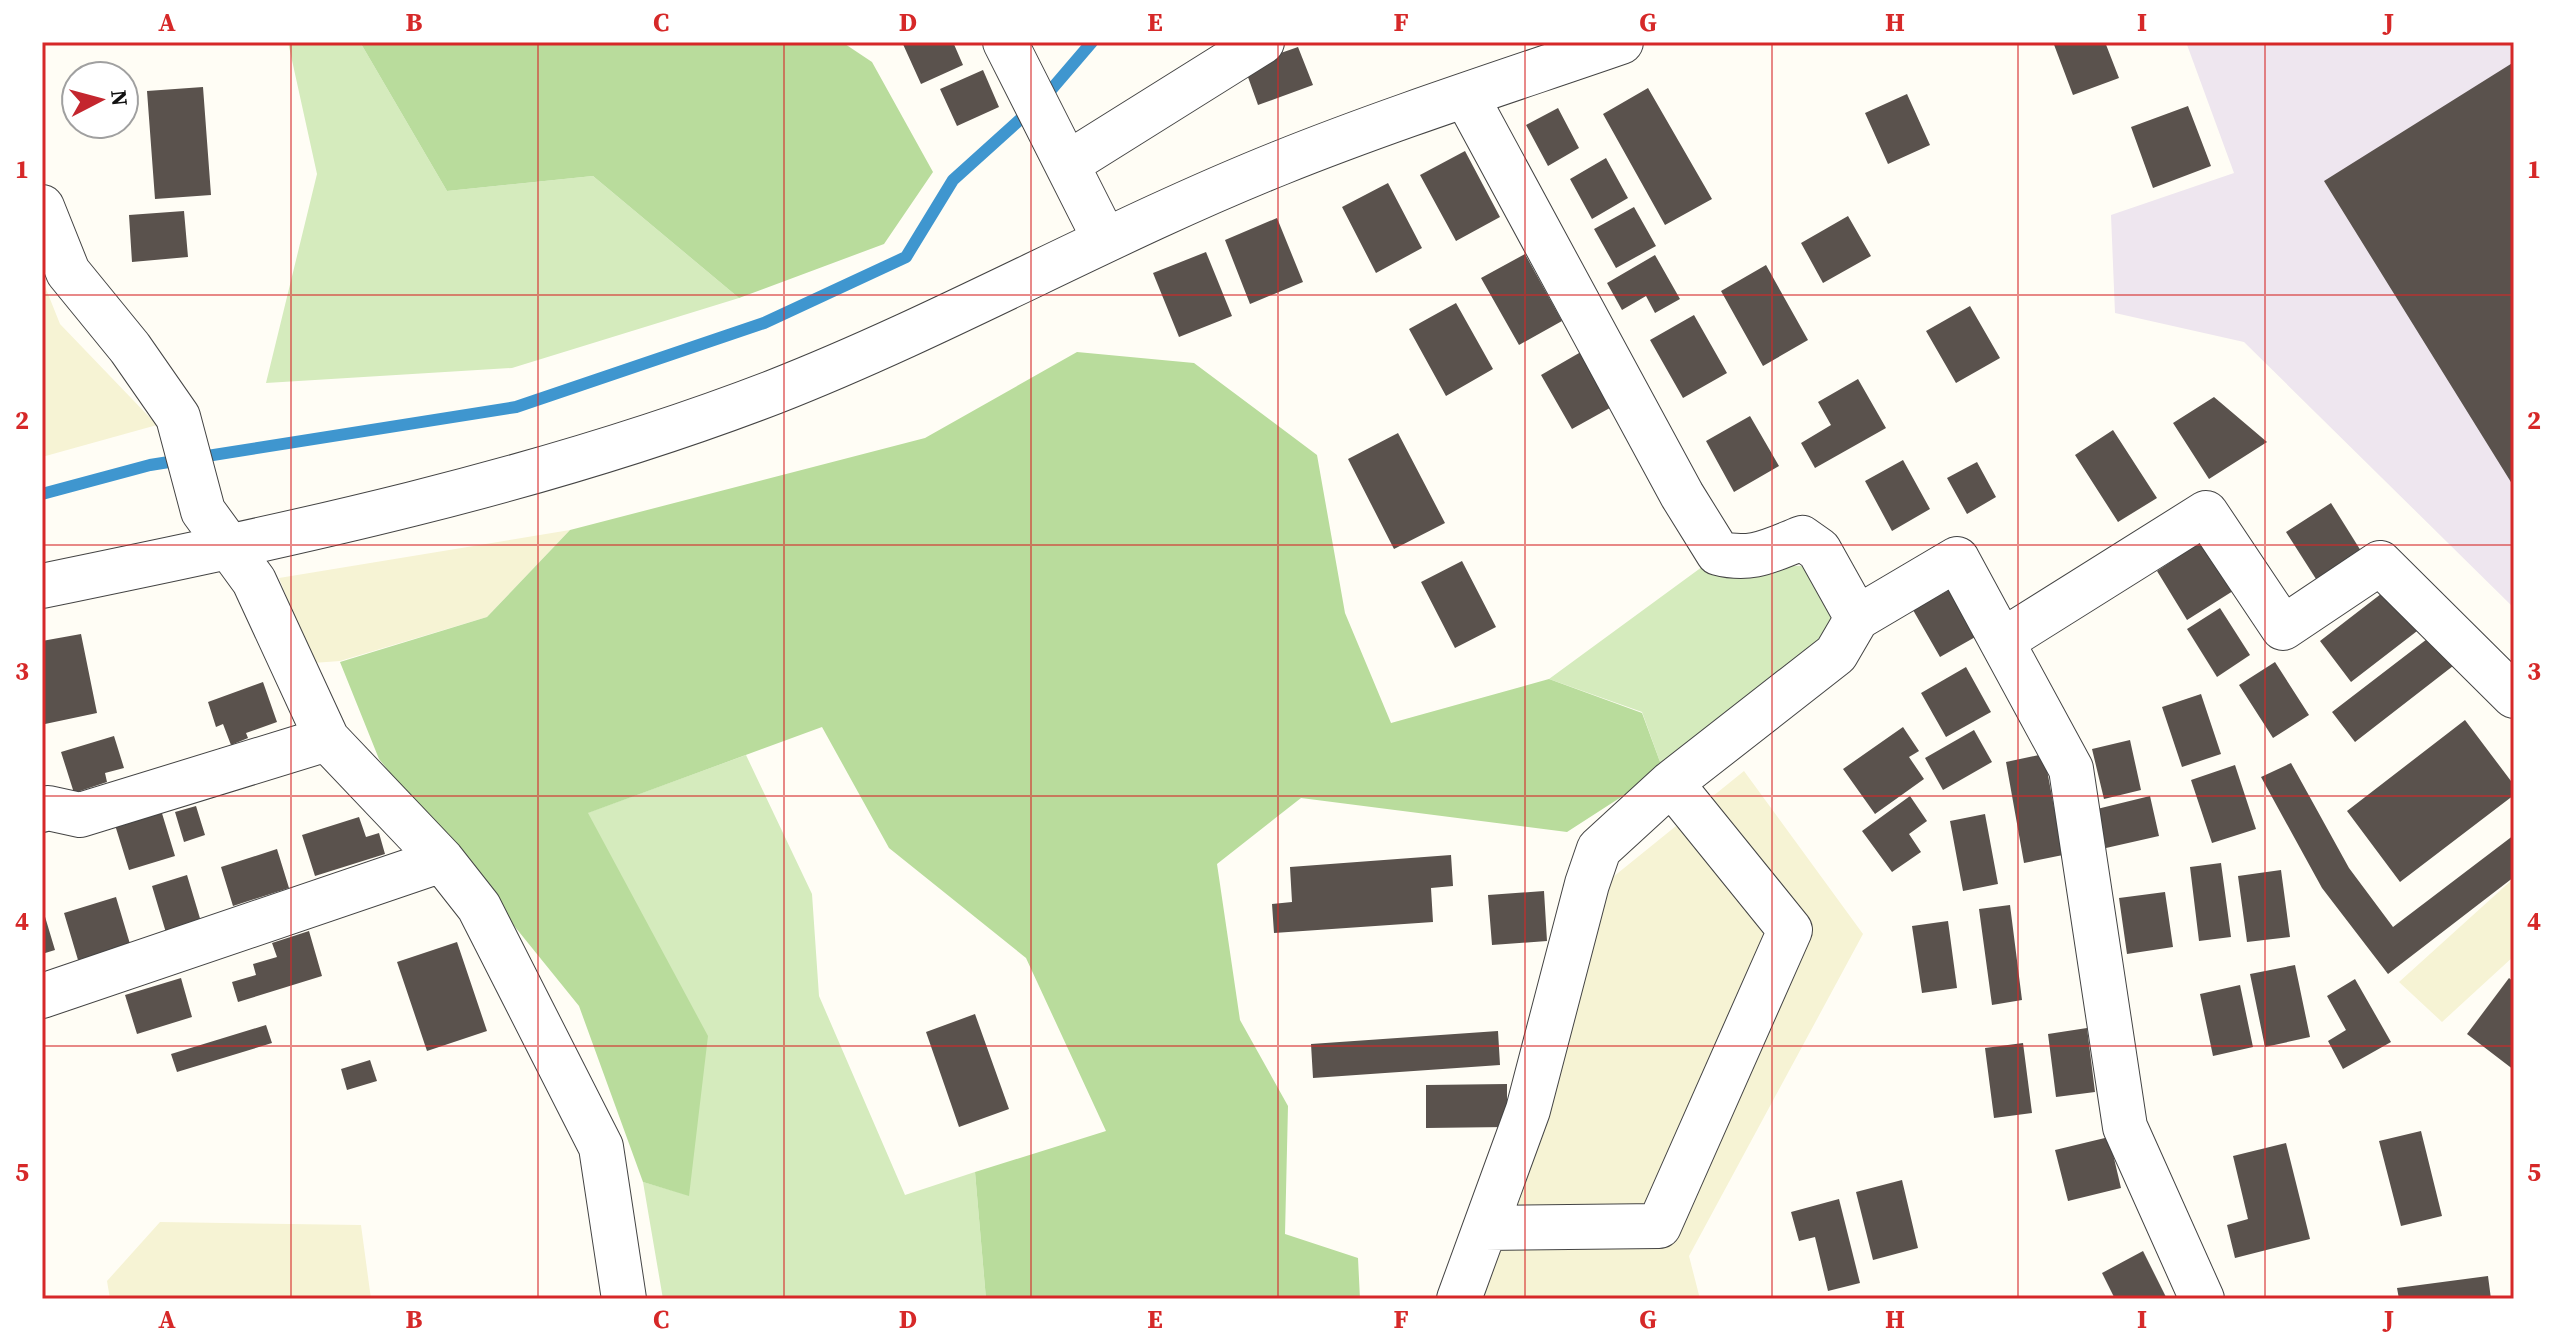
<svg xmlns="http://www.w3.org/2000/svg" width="2556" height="1341" font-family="'Source Serif 4',serif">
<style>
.industrial{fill:#eee6ef}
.farmland{fill:#f6f3d4}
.green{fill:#d5ebbd}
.forest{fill:#b9dc9c}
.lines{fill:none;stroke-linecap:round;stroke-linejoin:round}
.stream{stroke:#3f96cf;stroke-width:12}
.building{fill:#5a524d}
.minor-casing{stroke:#444;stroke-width:46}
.tertiary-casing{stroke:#444;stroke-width:46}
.minor{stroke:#fff;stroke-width:44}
.tertiary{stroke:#fff;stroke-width:44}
.grid{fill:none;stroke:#d62828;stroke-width:2;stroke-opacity:0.55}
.neatline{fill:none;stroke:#d62828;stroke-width:3}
.grid-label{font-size:26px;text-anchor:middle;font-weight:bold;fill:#d62828}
</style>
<rect width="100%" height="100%" fill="#fffdf5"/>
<path class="industrial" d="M2186,42H2514V608L2244,342L2115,313L2111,215L2234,173Z"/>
<path class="farmland" d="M42,279L60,324L157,425L42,457Z
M570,530L487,617L340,661L313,663L279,578Z
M1744,771L1863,934L1689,1256L1700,1299H1480L1613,877Z
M2514,878V956L2442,1022L2399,982Z
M160,1222L361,1225L371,1299H110L107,1281Z"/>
<path class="green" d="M288,42H360L447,191L593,176L739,298L512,368L266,383L317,174Z
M1706,564L1803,566L1841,623L1663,770L1642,712L1549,679Z
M746,755L812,894L819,996L905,1195L975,1172L986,1299H663L643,1182L688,1195L587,813Z"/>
<path class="forest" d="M360,42H842L872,62L933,172L884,244L739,298L593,176L447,191Z
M1077,352L1194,363L1317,455L1345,613L1391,723L1549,679L1642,713L1663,770L1567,832L1301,798L1217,864L1240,1020L1288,1106L1285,1234L1358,1258L1360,1299H986L975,1172L1106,1131L1026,958L889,848L822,727L588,813L708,1036L689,1196L643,1182L579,1006L379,759L340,662L487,617L570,530L925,438Z"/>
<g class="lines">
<path class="stream" d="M42,494L150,465L516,407L764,323L906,257L953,180L1044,98L1092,42"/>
</g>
<path class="building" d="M902,42H953L963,65L921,84Z
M2053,42H2105L2119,78L2073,95Z
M1298,47L1313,85L1258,105L1244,66Z
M2514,62V487L2324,181Z
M983,70L999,107L957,126L940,89Z
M203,87L211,195L155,199L147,91Z
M1648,88L1712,199L1665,225L1603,114Z
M1907,94L1930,145L1888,164L1865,113Z
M2188,106L2211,166L2153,188L2131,127Z
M1558,108L1579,148L1548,166L1526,125Z
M1465,151L1500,217L1456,241L1420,175Z
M1606,158L1628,198L1592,219L1570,179Z
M1388,183L1422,248L1376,273L1342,207Z
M1634,207L1656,246L1616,268L1594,229Z
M184,211L188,257L132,262L129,215Z
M1848,216L1871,256L1823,283L1801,243Z
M1277,218L1303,282L1250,304L1225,240Z
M1206,252L1232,316L1179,337L1153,273Z
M1525,254L1562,321L1519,345L1481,278Z
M1655,255L1680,299L1655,313L1646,296L1622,310L1607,283Z
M1766,265L1808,340L1763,366L1721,291Z
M1456,303L1493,369L1446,396L1409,329Z
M1970,306L2000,358L1956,383L1926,331Z
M1694,315L1727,373L1683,398L1650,340Z
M1586,349L1617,404L1572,429L1541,375Z
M1858,379L1886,428L1815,468L1801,443L1831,425L1818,402Z
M2214,397L2267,442L2209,479L2173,423Z
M1750,416L1779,466L1734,492L1706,441Z
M2113,430L2157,498L2118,522L2075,455Z
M1398,433L1445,523L1394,549L1348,459Z
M1903,460L1930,509L1892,531L1865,481Z
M1977,462L1996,497L1967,514L1947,478Z
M2331,503L2361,551L2316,579L2286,532Z
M2202,541L2233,591L2187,620L2157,571Z
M1462,561L1496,627L1455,648L1421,582Z
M2390,587L2421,628L2351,682L2320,641Z
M1951,589L1977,636L1940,657L1913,610Z
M2220,608L2250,655L2217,677L2187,629Z
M81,634L97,713L45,724L42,708V641Z
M2431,636L2453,666L2355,742L2332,712Z
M2275,662L2309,715L2273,738L2239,685Z
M1966,667L1991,712L1946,737L1921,693Z
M263,682L277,722L246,733L248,738L231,745L223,724L216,727L208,702Z
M2201,694L2221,754L2182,767L2162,707Z
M2465,720L2514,785V795L2400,882L2347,811Z
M1903,727L1919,751L1909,757L1924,779L1875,814L1843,769Z
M1974,730L1992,762L1943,790L1925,758Z
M114,736L124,768L105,773L107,782L74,793L61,752Z
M2130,740L2141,790L2104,799L2092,749Z
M2044,754L2063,855L2024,863L2006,762Z
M2291,763L2349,868L2393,927L2514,835V877L2388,974L2322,888L2261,777Z
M2235,765L2256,829L2212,843L2191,780Z
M1910,796L1927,821L1909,834L1921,852L1892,872L1862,831Z
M2150,796L2159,836L2106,848L2097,809Z
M196,806L205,835L184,842L175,812Z
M161,810L175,856L129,870L115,825Z
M1985,814L1998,884L1963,891L1950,821Z
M359,817L366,837L379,833L385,854L315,876L302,835Z
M277,849L289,888L233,906L221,867Z
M1451,855L1453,886L1431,888L1433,922L1274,933L1272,904L1292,902L1290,867Z
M2221,863L2231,937L2199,941L2190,867Z
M2281,870L2290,937L2247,942L2238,876Z
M187,875L202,925L167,936L152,886Z
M1544,891L1547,941L1492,945L1488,895Z
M2165,892L2173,947L2127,954L2119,898Z
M116,897L130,944L78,960L64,913Z
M2010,905L2022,1000L1992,1005L1979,909Z
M43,910L55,950L42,954V911Z
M1948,921L1957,988L1922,993L1912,926Z
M309,931L322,976L238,1002L232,982L256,975L253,964L277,957L272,943Z
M457,942L487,1031L427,1051L397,962Z
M2295,965L2310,1037L2265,1047L2250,974Z
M181,978L192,1017L137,1034L125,995Z
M2509,978L2514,982V1070L2467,1034Z
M2355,979L2391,1042L2343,1069L2328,1041L2346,1030L2327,996Z
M2240,985L2253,1047L2213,1056L2200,994Z
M975,1014L1009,1109L959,1127L926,1032Z
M266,1025L272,1043L177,1072L171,1054Z
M2087,1028L2095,1092L2056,1097L2048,1034Z
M1498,1031L1500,1065L1313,1078L1311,1044Z
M2023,1043L2032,1113L1994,1118L1985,1048Z
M370,1060L377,1081L347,1090L341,1069Z
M1507,1084V1127L1426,1128V1085Z
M2421,1131L2442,1216L2401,1226L2379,1141Z
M2109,1137L2121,1188L2068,1201L2055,1150Z
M2286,1143L2310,1239L2235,1258L2227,1225L2248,1219L2233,1156Z
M1902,1180L1918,1248L1873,1260L1856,1192Z
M1839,1199L1860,1283L1828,1291L1815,1237L1799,1241L1791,1212Z
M2143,1251L2167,1299H2115L2102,1273Z
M2488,1276L2491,1299H2399L2397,1288Z"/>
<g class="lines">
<defs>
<path id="minor" d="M1005,42L1105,240
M1466,96L1682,495L1718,553C1752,562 1771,550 1802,538L1819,550L1857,618
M1067,164L1262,42
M42,207L68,272L130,348L178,417L203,511L254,581L327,739L442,860L479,907L601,1147L624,1299
M2002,641L2206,513L2283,628L2380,563L2514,696
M42,810L48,808L80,815L327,739
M42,996L442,860
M1485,1228L1659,1226L1790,930L1671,783
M1459,1299L1528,1110L1587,884L1599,849L1671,783L1836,654L1857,618L1957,559L2071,769L2125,1127L2202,1299"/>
<path id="tertiary" d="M42,586C289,535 538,483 774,392C947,324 1108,232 1280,163C1392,118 1508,81 1621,42"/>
</defs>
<use href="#minor" class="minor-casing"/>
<use href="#tertiary" class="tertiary-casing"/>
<use href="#minor" class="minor"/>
<use href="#tertiary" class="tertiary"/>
</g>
<path class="grid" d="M291,42V1299M538,42V1299M784,42V1299M1031,42V1299M1278,42V1299M1525,42V1299M1772,42V1299M2018,42V1299M2265,42V1299M42,295H2514M42,545H2514M42,796H2514M42,1046H2514"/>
<rect width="2556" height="1341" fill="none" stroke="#ffffff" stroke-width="88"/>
<g transform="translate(100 100) rotate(84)"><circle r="38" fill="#ffffff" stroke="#a0a0a0" stroke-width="2"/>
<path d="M0-6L14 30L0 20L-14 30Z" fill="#c4262e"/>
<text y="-12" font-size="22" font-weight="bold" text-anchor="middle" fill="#111111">N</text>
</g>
<rect x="44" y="44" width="2468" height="1253" class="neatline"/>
<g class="grid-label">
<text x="167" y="31">A</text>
<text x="414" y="31">B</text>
<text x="661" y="31">C</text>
<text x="908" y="31">D</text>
<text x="1155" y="31">E</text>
<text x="1401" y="31">F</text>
<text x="1648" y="31">G</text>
<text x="1895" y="31">H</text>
<text x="2142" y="31">I</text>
<text x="2389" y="31">J</text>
<text x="22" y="178">1</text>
<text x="2534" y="178">1</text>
<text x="22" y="429">2</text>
<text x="2534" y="429">2</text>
<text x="22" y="680">3</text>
<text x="2534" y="680">3</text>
<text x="22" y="930">4</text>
<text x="2534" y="930">4</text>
<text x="22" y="1181">5</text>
<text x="2534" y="1181">5</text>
<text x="167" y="1328">A</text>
<text x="414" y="1328">B</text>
<text x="661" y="1328">C</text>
<text x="908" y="1328">D</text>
<text x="1155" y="1328">E</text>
<text x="1401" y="1328">F</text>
<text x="1648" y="1328">G</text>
<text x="1895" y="1328">H</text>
<text x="2142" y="1328">I</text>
<text x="2389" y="1328">J</text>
</g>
</svg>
